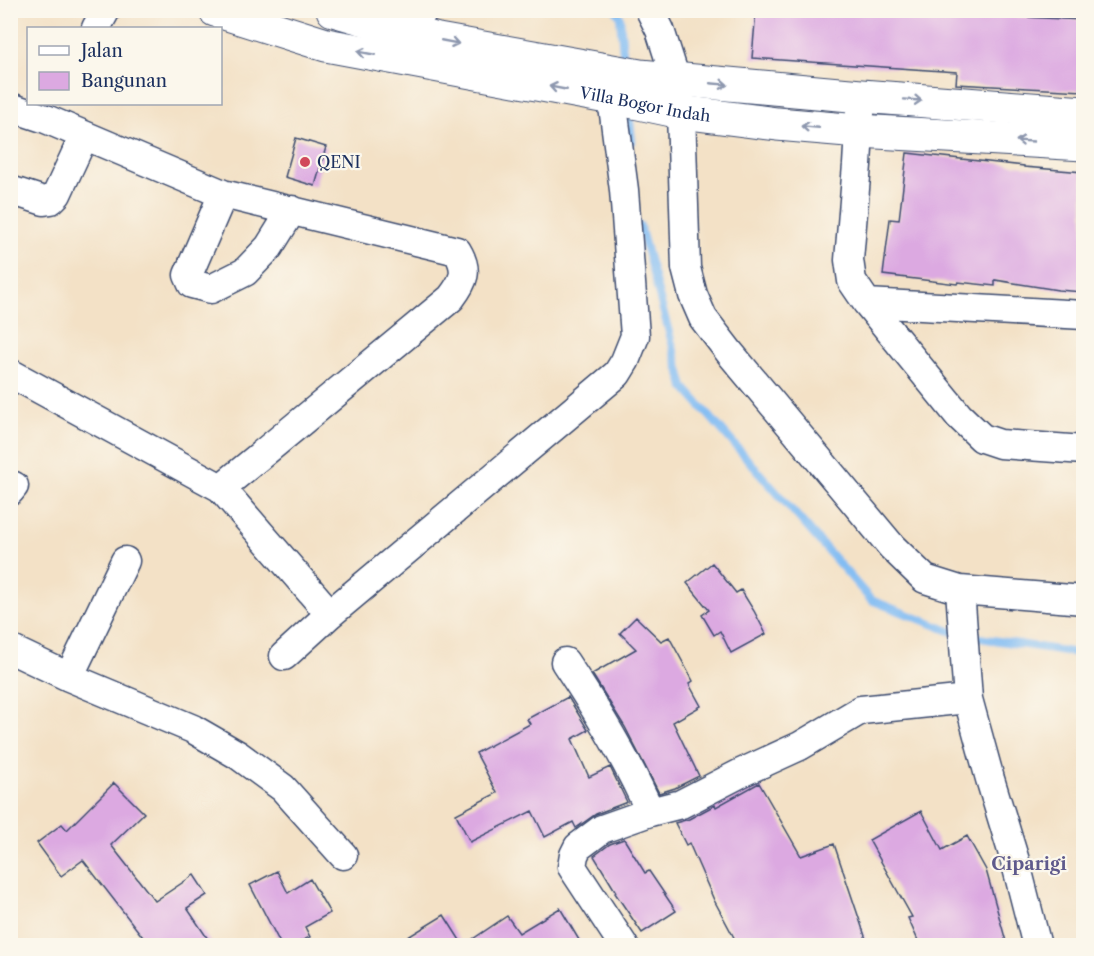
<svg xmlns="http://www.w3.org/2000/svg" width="1094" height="956" font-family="'Libre Caslon Text',serif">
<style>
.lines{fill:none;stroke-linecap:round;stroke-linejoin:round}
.stream{stroke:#81bcf3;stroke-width:8}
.building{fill:#dca9e1}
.street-casing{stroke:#3b4a6e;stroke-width:31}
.secondary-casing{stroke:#3b4a6e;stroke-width:35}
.street{stroke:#fff;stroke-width:28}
.secondary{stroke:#fff;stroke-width:33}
.oneway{stroke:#8d97ae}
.poi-dot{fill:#d1495b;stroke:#fbf7ec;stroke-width:2}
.labels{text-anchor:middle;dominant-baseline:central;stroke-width:4.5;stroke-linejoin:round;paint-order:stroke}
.street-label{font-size:16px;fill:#1b2f5e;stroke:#fbf7ec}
.poi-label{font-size:16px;fill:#1b2f5e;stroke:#fbf7ec;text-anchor:start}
.neighbourhood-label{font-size:18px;font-weight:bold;fill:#5f5a8c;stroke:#fbf7ec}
</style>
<rect width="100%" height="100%" fill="#fbf7ec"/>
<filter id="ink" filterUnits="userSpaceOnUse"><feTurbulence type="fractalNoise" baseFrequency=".0167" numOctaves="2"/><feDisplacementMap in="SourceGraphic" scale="12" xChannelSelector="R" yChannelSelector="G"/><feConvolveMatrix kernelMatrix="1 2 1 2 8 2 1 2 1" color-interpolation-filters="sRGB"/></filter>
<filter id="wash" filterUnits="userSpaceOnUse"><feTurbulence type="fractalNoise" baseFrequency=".008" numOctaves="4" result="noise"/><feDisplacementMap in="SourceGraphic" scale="24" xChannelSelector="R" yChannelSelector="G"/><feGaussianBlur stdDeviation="1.35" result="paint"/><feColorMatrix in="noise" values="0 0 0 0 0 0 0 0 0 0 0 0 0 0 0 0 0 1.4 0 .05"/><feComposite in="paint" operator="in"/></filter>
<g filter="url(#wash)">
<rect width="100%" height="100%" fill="#f3e1c6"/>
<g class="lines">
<path class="stream" d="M616,10L620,17L624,66
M629,109L632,141
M640,226L684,387L871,600L960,635L1084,654"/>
</g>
<g id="blocks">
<path class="building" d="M756,10H931L948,12V13L1083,20V91L956,84L957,72L752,58Z
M296,138L326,147L315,186L285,177Z
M907,153L1024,166V167L1083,172V292L1058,290L995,280V286L958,282L957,284L883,275L890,219L899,220Z
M712,563L736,593L741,590L754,611L766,634L731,653L720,631L714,635L702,615L709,610L687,583Z
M636,617L661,641L669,637L693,681L689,684L701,706L673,722L699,776L675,788L659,793L625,727L592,674L636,649L620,633Z
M568,697L588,730L572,739L589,777L610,767L627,802L596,814L576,828L573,822L545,837L532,811L470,842L456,814L497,793L476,753L530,724L527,719Z
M114,783L144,813L111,845L155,901L194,875L207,895L187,908L212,945H149L83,860L61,876L37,843L62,824L67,830Z
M759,783L801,856L834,844L868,945H738L714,900L689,843L686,845L675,823L689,819L715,805L716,807Z
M921,811L942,850L967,836L986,870L1007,945H920L908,918L912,917L869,840Z
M624,839L645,873L649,871L676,911L642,933L615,893L616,892L594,856L610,844Z
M277,871L288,893L310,879L330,913L305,927L310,937L293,945H281L250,885Z
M560,908L582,945H464L507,916L519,933Z
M444,915L463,945H395Z"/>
</g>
</g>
<g filter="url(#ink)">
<use href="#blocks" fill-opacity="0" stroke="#3b4a6e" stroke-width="1.5"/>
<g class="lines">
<defs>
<path id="street" d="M650,10L660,30L676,80L681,112L686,268L693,295L703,318L730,353L892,547L925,579L960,590L1084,600
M96,28L106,10
M408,31L424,10
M861,96L857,165L849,260L852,281L867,303L959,416L982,438L1000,444L1084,450
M10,107L46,119L223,194L457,251C469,271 464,281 451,298L221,488
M10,190L44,201L51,200L57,194L84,136
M223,194L188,275L192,284L211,289L245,272L269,247L292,210
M867,303L1084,315
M10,373L221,488L330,614L617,374L625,361L635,336L624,190L612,99
M10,491L14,486
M960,590L968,699L990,779L1016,864L1037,946
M10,649L69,677L193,729L238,755L283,788L343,855
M284,656L330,614
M565,662C597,710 627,759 650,812
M69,677L125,561
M624,946L572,867L574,855L578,847L602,829L650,812L681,804L743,772L800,746L861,710L968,699"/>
<g id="secondary">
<path id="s1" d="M215,10L326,45L634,102L681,112L777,124L859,131L1084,144"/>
<path d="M333,10L438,40L640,76L861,96L1084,113"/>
</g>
</defs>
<use href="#street" class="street-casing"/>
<use href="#secondary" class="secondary-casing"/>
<use href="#street" class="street"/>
<use href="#secondary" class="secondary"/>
</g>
<defs><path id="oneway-shaft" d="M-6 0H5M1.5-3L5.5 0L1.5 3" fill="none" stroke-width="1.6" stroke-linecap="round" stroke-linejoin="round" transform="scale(1.5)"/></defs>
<g class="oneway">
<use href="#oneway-shaft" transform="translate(450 42) rotate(11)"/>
<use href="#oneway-shaft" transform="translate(366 53) rotate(-169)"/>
<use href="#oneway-shaft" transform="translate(719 84) rotate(5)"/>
<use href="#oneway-shaft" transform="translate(558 88) rotate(-169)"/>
<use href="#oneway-shaft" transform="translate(913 100) rotate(4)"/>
<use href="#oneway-shaft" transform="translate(810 127) rotate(-175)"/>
<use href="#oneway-shaft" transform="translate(1025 141) rotate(-177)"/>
</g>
</g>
<circle class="poi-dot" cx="305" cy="162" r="6"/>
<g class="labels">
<g class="street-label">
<text stroke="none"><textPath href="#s1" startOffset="441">Villa Bogor Indah</textPath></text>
</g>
<g class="poi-label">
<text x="317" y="162">QENI</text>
</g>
<g class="neighbourhood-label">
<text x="1029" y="864">Ciparigi</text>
</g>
</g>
<rect width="1094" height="956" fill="none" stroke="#fbf7ec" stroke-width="36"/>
<rect x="27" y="27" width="195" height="78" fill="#fbf7ec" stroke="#a1a7b3" stroke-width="1.5"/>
<rect x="39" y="46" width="30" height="9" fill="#ffffff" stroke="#a1a7b3" stroke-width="1.5"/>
<text x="81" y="57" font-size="18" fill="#1b2f5e">Jalan</text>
<rect x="39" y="72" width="30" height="18" fill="#dca9e1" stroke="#a1a7b3" stroke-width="1.5"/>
<text x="81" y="87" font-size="18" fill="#1b2f5e">Bangunan</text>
</svg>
